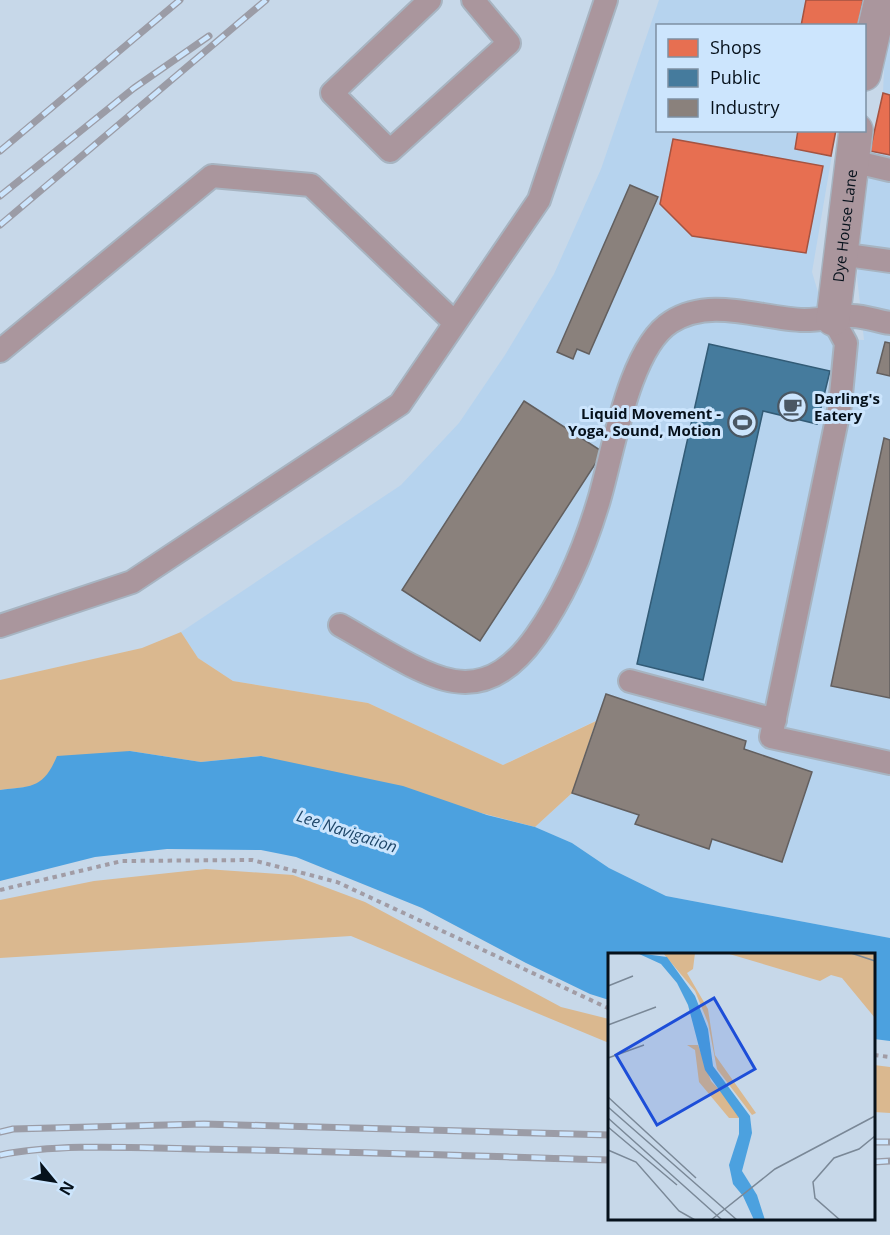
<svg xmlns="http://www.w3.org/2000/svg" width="890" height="1235" viewBox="0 0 890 1235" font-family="'Open Sans',sans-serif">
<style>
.built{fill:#b6d3ee}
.green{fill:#dab88f}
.water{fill:#4ca1df}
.shops{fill:#e76f51;stroke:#a45341;stroke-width:1.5}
.public{fill:#457b9d;stroke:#325b76;stroke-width:1.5}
.industry{fill:#8a817c;stroke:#625f5f;stroke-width:1.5}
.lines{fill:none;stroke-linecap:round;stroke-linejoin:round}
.lane-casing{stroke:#a7b4c1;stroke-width:26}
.street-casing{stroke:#a7b4c1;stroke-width:36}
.path{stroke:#a19ca5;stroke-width:4;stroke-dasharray:4.5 4.5;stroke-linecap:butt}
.lane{stroke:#aa969d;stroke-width:22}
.street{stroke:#aa969d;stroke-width:33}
.rail-casing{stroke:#9b9ca6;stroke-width:7}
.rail{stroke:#cce5fd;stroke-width:4.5;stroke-dasharray:14;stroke-linecap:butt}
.labels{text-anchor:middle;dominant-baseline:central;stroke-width:6;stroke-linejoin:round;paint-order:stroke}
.street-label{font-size:15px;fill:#06111b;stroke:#cce5fd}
.poi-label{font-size:15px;font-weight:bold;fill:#06111b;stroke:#cce5fd;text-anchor:start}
.water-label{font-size:16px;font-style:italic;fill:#1e4668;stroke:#cce5fd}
.inset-road{fill:none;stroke:#7a8897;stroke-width:1.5}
.view{fill:#1d4ed8;fill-opacity:0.15;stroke:#1d4ed8;stroke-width:3}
.inset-edge{fill:none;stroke:#06111b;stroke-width:3}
</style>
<rect width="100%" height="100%" fill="#c7d8e9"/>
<path class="built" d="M659,0H863L858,25L658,26V130L836,131L812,272L832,339L864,340L857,277L870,151L883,93L886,24L890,10V938L666,896L609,868L572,843L535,827L572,793L595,721L503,765L368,703L233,681L198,658L181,632L401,485L459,423L505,355L554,274L601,169Z"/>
<path class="green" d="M181,632L198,658L233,681L368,703L503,765L596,721L572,793L535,827L261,756L201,762L130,751L49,774L36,786L0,790V680L142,648Z
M206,869L293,875L365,902L561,1007L609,1019V1043L351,936L0,958V900L94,881Z
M874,1065L890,1067V1113L874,1112Z"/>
<path class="water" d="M130,751L201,762L261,756L403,786L487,815L535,827L572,843L609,868L666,896L890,938V1041L874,1039V954H610L609,1000L590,994L526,963L422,908L296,857L261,850L167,849L95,857L0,881V790C32,786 43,789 57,756Z"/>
<path class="shops" d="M806,0H863L858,26H801Z
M883,93L890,95V155L870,151Z
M798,130H836L831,156L795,149Z
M673,139L823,166L806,253L692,236L660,204Z"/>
<path class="public" d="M709,344L830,371L817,424L763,411L703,680L637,664Z"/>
<path class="industry" d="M630,185L658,197L589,354L577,349L573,359L557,352Z
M885,342L890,343V376L877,373Z
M524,401L603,452L480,641L402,590Z
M884,438L890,440V698L831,686Z
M606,694L746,741L744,749L812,772L782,862L712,839L709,849L635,824L639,815L572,793Z"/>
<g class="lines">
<defs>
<path id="lane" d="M430,0L332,93L390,151L509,43L473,0
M852,161L890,170
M840,254L890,261
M833,319L846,343L840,405L771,737L890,763
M0,351L212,176L311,185L455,323
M340,625C371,642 421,676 454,681C491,687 517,663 536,636C565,595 585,547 599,500C613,453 629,348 671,322C711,296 761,319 804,320C820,320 835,317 850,316C862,315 877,321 890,323
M0,626L132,582L400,404L539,200L606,0
M630,681L775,720"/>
<g id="street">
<path d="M864,74L881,0"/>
<path id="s1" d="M833,319L856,130"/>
</g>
</defs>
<use href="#lane" class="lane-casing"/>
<use href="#street" class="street-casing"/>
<path class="path" d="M0,890L122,861L252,860L337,882L610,1009
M874,1055L890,1057"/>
<use href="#lane" class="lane"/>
<use href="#street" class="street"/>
<defs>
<path id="rail" d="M0,151L180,0
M0,196L134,88L209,36
M0,225L266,0
M0,1132L13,1129L204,1124L610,1135
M874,1142H890
M0,1155C59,1143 139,1148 200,1149C336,1151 473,1156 610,1160
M874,1162L890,1161"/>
</defs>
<use href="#rail" class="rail-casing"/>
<use href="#rail" class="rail"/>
</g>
<defs>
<symbol id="cafe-ring" viewBox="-11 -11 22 22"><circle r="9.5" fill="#cce5fd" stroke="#4a5763" stroke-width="1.5"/><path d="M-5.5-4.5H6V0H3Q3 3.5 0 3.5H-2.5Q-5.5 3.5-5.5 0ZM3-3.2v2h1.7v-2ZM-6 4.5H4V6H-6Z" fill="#4a5763"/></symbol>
<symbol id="stadium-ring" viewBox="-11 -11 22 22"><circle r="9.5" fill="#cce5fd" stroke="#4a5763" stroke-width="1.5"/><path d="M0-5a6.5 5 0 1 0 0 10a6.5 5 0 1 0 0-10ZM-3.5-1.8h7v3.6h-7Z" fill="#4a5763"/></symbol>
</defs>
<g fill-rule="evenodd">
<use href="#cafe-ring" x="776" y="390" width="33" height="33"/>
<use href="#stadium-ring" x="726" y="406" width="33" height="33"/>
</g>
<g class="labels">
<g class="street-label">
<text stroke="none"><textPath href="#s1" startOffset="94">Dye House Lane</textPath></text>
</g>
<g class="poi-label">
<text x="814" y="398">Darling's<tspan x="814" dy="17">Eatery</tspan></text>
<text x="721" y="413" text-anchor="end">Liquid Movement -<tspan x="721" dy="17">Yoga, Sound, Motion</tspan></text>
</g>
<g class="water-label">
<text transform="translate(347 831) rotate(18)">Lee Navigation</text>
</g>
</g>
<g transform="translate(608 953)">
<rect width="267" height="267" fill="#c7d8e9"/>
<path d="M55,0H87L85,16L79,20L100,56L107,102L148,160L144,162L109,116L100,70L87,38ZM118,0H267V65L234,25L223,22L212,28ZM79,92H90L103,128L125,151L131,165H121L91,129L87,97Z" fill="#dab88f"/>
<path d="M29,0L59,4L87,43L100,76L105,113L142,163L144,180L134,218L149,242L157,267H146L135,243L125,231L121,212L131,181V165L97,117L80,52L69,30L53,11Z" fill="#4ca1df"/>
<path class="inset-road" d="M243,0L267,8M0,33L25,23M0,72L48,54M0,105L36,92M0,144L88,225M0,154L129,267M0,165L114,267M0,174L69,232M0,197L28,209L71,258L87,267M103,267L167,216L267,163M232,267L207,245L205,229L226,205L251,196L267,183"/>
<path class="view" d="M106,45L147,116L49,172L8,102Z"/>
<rect width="267" height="267" class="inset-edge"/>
</g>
<rect x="656" y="24" width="210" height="108" fill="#cce5fd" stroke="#7d90a3" stroke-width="1.5"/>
<rect x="668" y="39" width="30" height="18" fill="#e76f51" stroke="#7d90a3" stroke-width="1.5"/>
<text x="710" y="54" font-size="18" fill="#06111b">Shops</text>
<rect x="668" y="69" width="30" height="18" fill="#457b9d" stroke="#7d90a3" stroke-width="1.5"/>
<text x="710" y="84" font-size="18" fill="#06111b">Public</text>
<rect x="668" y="99" width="30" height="18" fill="#8a817c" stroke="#7d90a3" stroke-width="1.5"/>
<text x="710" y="114" font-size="18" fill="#06111b">Industry</text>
<g transform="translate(54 1181) rotate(120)" stroke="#cce5fd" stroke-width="4.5" paint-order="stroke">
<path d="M0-4.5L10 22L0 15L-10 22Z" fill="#06111b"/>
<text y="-9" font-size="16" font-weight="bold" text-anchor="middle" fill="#06111b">N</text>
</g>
</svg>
